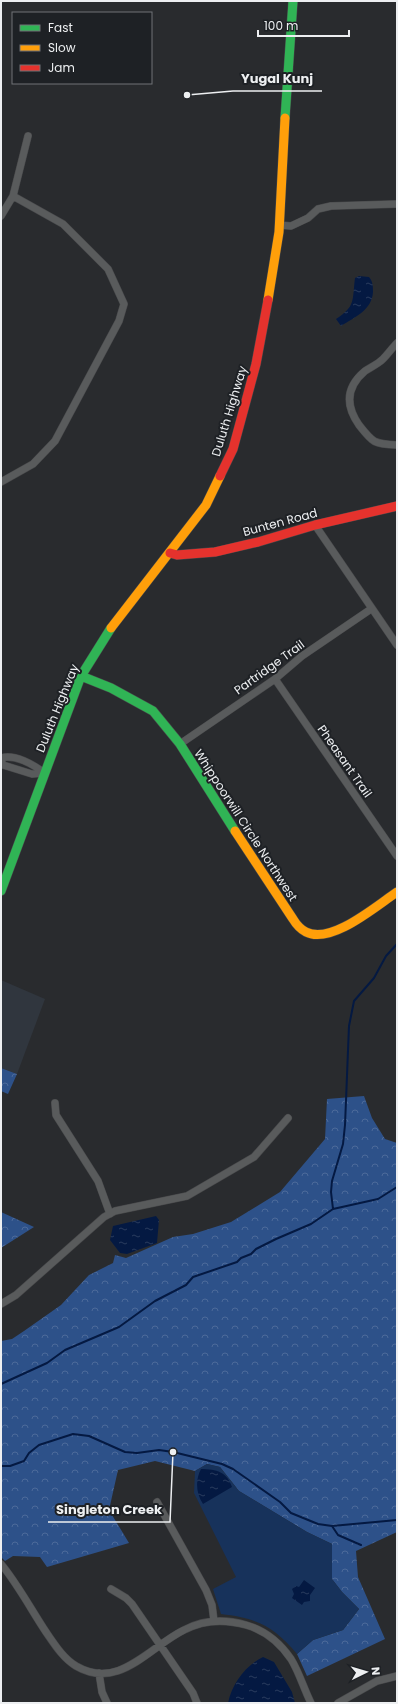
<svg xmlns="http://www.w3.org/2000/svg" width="398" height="1704" viewBox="0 0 398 1704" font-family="Poppins,sans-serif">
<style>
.built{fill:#30363e}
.forest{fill:url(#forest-crowns)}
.park{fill:#17325b}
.water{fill:url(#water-ripples)}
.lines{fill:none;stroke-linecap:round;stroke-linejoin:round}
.stream{stroke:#041942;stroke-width:2}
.street-casing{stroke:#47484a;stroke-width:8}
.fast-casing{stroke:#47484a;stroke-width:10}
.slow-casing{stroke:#47484a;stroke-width:10}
.jam-casing{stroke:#47484a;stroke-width:10}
.street{stroke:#595b5c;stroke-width:7}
.fast{stroke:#30b455;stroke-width:9}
.slow{stroke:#ff9f0a;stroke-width:9}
.jam{stroke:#e5322d;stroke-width:9}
.labels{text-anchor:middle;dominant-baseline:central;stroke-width:4;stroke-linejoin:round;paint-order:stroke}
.street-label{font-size:12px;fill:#edeff1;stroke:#1e2125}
.leader{fill:none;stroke:#edeff1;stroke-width:1.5}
.callout-dot{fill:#edeff1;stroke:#1e2125;stroke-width:1.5}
.callout-label{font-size:13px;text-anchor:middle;font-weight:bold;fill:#edeff1;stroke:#1e2125;stroke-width:4;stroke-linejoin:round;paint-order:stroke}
</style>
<defs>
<pattern id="forest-crowns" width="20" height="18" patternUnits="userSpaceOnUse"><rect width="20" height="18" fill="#2d5189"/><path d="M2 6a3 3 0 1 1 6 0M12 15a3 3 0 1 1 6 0" fill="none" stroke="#4c6a9a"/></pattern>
<pattern id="water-ripples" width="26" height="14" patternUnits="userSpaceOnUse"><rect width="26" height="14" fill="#041942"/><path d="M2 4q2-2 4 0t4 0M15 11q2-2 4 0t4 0" fill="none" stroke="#293b5e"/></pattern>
</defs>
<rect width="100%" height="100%" fill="#292b2e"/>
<path class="built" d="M1,980L45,999L17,1074L1,1068Z"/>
<path class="forest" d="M1,1068L17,1074L8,1094L1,1091Z
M364,1096L372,1118L385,1139L397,1143V1532L356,1551L358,1577L385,1639L307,1676L297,1654L313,1640L343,1630L359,1609L342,1592L332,1579V1544L307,1532L239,1491L220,1467L207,1464L195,1471L155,1461L118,1470L109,1510L129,1543L47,1567L40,1557L13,1556L5,1561L1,1557V1341L12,1339L24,1331L61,1305L89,1275L113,1263L115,1255L126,1258L173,1237L193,1234L231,1222L280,1192L325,1139L327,1099Z
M1,1212L34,1227L1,1248Z"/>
<path class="park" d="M207,1464L220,1467L239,1491L307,1532L332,1544V1579L342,1592L359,1609L343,1630L313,1640L297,1654C274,1626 256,1618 221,1614L213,1589L236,1577L194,1493L195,1471Z"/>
<path class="water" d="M359,276L369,277C373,282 373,286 373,292C372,310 355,317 341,326L336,319C356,306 352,301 355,278Z
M156,1216L159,1220L157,1243L127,1254L120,1253L110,1240L113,1226Z
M201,1469C217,1469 227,1472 232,1487L203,1504C196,1494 195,1480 201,1469Z
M304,1580L315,1588L310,1595V1601L304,1602L302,1605L292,1598L294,1594L292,1589L296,1586L299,1587Z
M263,1657L274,1662L292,1692L295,1703H228C232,1684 245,1666 263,1657Z"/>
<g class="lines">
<path class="stream" d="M333,1209L331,1192L332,1181L343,1144L345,1125L349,1026L354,1001L374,978L386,956L397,944
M1,1384L47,1363L65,1350L119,1327L155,1301L186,1285L193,1277L237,1262L241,1258L251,1254L256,1249L276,1239L311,1224L333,1209L378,1199L397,1187
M1,1466H10L24,1461L29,1453L39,1445L73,1434L89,1436L125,1452L137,1453L159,1450L173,1452L222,1464L233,1469L280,1502L291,1513L318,1524L332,1526L397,1520
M332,1526L338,1535L361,1545"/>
<defs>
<path id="street" d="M1,216L13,196L28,136
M279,225L291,226L308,218L318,209L331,206L397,204
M397,343C392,348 388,354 383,359C378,364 371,367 365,371C346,387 345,405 359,425C373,443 374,444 397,445
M1,482L33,464L55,441L119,321L124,304L108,269L63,224L13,196
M315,525L397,645
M275,679L397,856
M180,744L275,679L302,656L371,609
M1,758C15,754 33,764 44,773
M1,760L3,765L32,774L44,773
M55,1103L56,1115L98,1181L110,1214
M1,1304L16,1295L104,1217L115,1211L187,1196L254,1157L288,1118
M157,1502L206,1590L212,1605L214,1621
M1,1564C17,1583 32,1611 46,1632C55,1645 63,1658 76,1666C119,1691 149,1647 184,1630C203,1620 225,1619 246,1625C264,1630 280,1643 291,1659C299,1672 304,1689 311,1703
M111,1589L126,1598L132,1604L193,1693L197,1703
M99,1673L102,1692L107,1703
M338,1703L377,1681L397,1676"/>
<path id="fast" d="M285,118L293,1
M81,676L111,688L153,711L180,744L235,831
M1,891L81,676L111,628"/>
<path id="slow" d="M268,300L279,232L285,118
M111,628L206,505L220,476
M235,831L293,919C296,924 300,929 306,932C331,945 376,906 397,892"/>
<path id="jam" d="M220,476L233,449L256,364L268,300
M170,553L177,555L215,552L258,542L315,525L397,506"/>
</defs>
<use href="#street" class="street-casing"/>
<use href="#fast" class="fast-casing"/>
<use href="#slow" class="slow-casing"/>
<use href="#jam" class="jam-casing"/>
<use href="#street" class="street"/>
<use href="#fast" class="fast"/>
<use href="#slow" class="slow"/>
<use href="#jam" class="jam"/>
</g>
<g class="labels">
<g class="street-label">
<text transform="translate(229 411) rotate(-73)">Duluth Highway</text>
<text transform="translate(280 522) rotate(-15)">Bunten Road</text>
<text transform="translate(269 667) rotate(-36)">Partridge Trail</text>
<text transform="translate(57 708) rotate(-68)">Duluth Highway</text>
<text transform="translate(345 761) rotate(55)">Pheasant Trail</text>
<text transform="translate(246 825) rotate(57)">Whippoorwill Circle Northwest</text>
</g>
</g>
<path class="leader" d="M187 95L233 91H322M173 1452L170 1522H48"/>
<g class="callout-dot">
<circle cx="187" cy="95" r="4"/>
<circle cx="173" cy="1452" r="4"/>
</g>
<g class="callout-label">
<text x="277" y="83">Yugal Kunj</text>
<text x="109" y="1514">Singleton Creek</text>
</g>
<rect width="398" height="1704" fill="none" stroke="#edeff1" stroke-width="4"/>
<rect x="12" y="12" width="140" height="72" fill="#1e2125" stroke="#717377"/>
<rect x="20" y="25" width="20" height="6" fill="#30b455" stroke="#717377"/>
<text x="48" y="32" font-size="12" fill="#edeff1">Fast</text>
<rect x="20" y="45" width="20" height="6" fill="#ff9f0a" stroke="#717377"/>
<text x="48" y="52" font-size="12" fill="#edeff1">Slow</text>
<rect x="20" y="65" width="20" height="6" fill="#e5322d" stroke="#717377"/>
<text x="48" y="72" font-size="12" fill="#edeff1">Jam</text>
<g transform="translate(366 1672) rotate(85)" stroke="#1e2125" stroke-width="3" paint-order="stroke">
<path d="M0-3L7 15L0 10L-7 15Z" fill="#edeff1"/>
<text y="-6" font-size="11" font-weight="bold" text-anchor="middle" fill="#edeff1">N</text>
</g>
<path d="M258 30v6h91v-6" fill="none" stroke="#edeff1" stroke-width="2"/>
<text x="264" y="30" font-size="12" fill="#edeff1" stroke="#1e2125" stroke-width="3" paint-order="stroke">100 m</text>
</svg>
